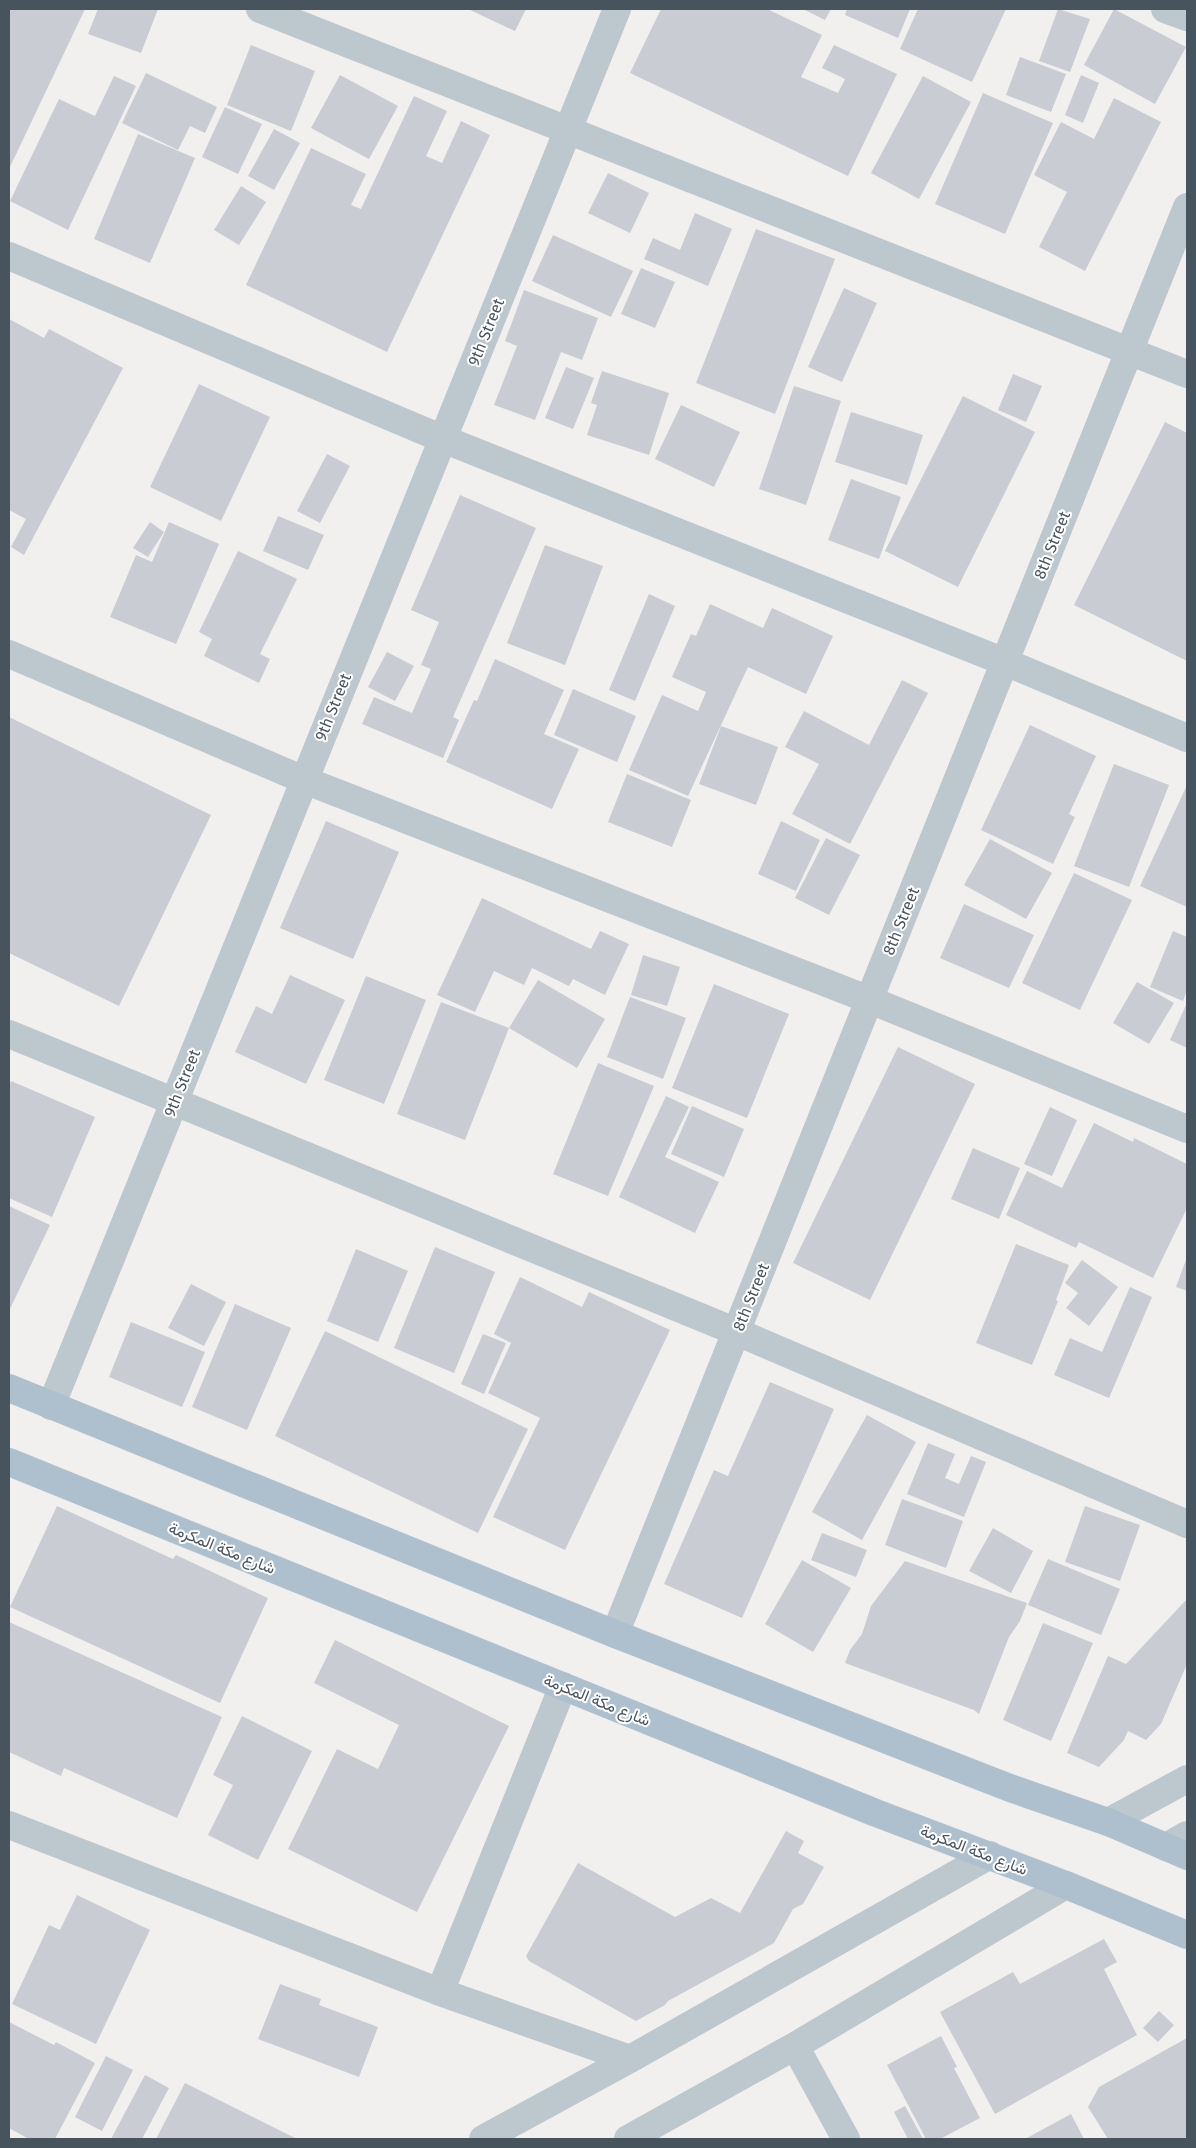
<svg xmlns="http://www.w3.org/2000/svg" width="1196" height="2148" viewBox="0 0 1196 2148" font-family="'Fira Sans',Vazirmatn,sans-serif">
<style>
.building{fill:#c9ccd2}
.lines{fill:none;stroke-linecap:round;stroke-linejoin:round}
.minor{stroke:#bdc7ce;stroke-width:28}
.major{stroke:#aec0ce;stroke-width:28}
.labels{text-anchor:middle;dominant-baseline:central;stroke-width:4;stroke-linejoin:round;paint-order:stroke}
.street-label{font-size:16px;fill:#47535d;stroke:#fff}
</style>
<rect width="100%" height="100%" fill="#f2efef"/>
<path class="building" d="M9,9H85L9,169Z
M98,9H158L141,53L88,34Z
M468,9H526L515,31Z
M661,9H767L822,35L801,77L838,93L845,79L822,68L834,45L897,74L848,176L630,73Z
M803,9H831L825,20Z
M847,9H910L898,38L845,15Z
M918,9H1006L972,82L900,49Z
M1058,9L1090,19L1070,72L1039,61Z
M1114,9L1186,47L1155,104L1084,65Z
M251,45L315,71L291,131L227,105Z
M1020,57L1066,74L1051,112L1006,95Z
M146,73L217,107L205,133L190,126L178,150L122,123Z
M340,75L398,106L369,159L311,128Z
M1081,75L1099,83L1083,123L1065,115Z
M114,76L136,86L68,230L10,201L59,99L95,116Z
M923,76L971,102L919,199L871,173Z
M983,93L1053,123L1005,234L935,204Z
M414,96L447,111L426,156L442,163L461,121L490,135L387,352L246,285L311,148L366,174L351,205L361,209Z
M1114,98L1161,122L1085,271L1039,247L1067,192L1034,175L1061,122L1094,139Z
M225,107L262,124L238,174L202,157Z
M274,129L300,143L274,190L248,176Z
M138,134L195,158L150,263L94,239Z
M608,173L649,193L630,233L588,213Z
M241,186L266,202L239,245L214,230Z
M695,213L732,229L708,286L644,259L653,238L680,250Z
M756,229L835,259L775,414L696,383Z
M553,235L633,271L611,317L532,281Z
M641,268L675,282L655,328L621,314Z
M844,288L877,303L842,382L808,367Z
M524,290L598,318L582,360L561,352L535,420L494,405L517,346L505,341Z
M9,319L44,338L49,329L123,368L24,555L11,547L26,519L9,510Z
M566,367L594,378L573,429L545,418Z
M602,371L669,393L649,455L587,435L597,405L591,403Z
M1013,374L1042,386L1026,422L998,410Z
M199,384L270,417L221,521L150,487Z
M794,386L841,401L806,505L759,489Z
M963,396L1035,432L958,587L885,551Z
M681,405L740,432L714,487L655,459Z
M851,412L923,435L907,485L835,462Z
M1165,422L1187,433V661L1074,605Z
M327,454L350,466L320,523L297,511Z
M851,479L901,497L879,559L828,540Z
M460,495L536,528L453,717L459,720L443,758L362,724L374,697L412,713L431,669L421,665L439,622L411,610Z
M278,516L324,535L308,570L263,551Z
M150,522L164,532L148,557L133,548Z
M169,522L219,544L176,644L110,617L136,555L152,562Z
M545,545L603,566L565,665L507,643Z
M238,551L297,579L260,654L270,659L259,683L204,656L212,639L199,632Z
M649,594L675,606L635,701L609,690Z
M710,604L763,628L772,608L833,636L806,694L748,667L688,796L629,770L662,695L698,711L706,692L672,677L691,634L696,636Z
M387,652L414,666L395,701L368,687Z
M495,659L564,690L544,734L579,749L552,809L446,762L474,700L477,701Z
M902,680L928,693L850,844L792,814L819,764L785,747L804,711L869,745Z
M573,689L636,716L617,762L554,735Z
M9,717L211,815L119,1006L9,953Z
M1030,725L1096,756L1069,814L1075,817L1053,864L981,830Z
M721,726L778,747L756,805L699,784Z
M1114,764L1169,785L1129,887L1074,866Z
M627,774L691,800L672,847L608,822Z
M1187,785V907L1140,886Z
M326,821L399,852L353,959L280,928Z
M781,821L820,840L796,891L758,874Z
M826,838L860,855L829,915L795,898Z
M990,839L1052,873L1026,919L964,885Z
M1074,873L1132,900L1080,1010L1022,983Z
M482,898L591,949L600,931L629,944L605,995L573,979L569,986L532,968L524,985L494,971L475,1012L437,995Z
M964,904L1034,935L1009,988L940,958Z
M1173,931L1187,937V990L1183,1001L1150,987Z
M643,955L680,967L667,1006L631,995Z
M290,975L345,1000L306,1084L235,1052L256,1006L272,1014Z
M366,976L426,1000L384,1104L324,1080Z
M538,980L605,1019L577,1068L509,1028Z
M1137,982L1174,1003L1149,1044L1113,1023Z
M714,984L789,1014L747,1118L672,1088Z
M630,997L686,1018L663,1079L607,1057Z
M441,1002L509,1028L465,1140L397,1114Z
M1187,1003V1048L1170,1040Z
M898,1047L975,1084L870,1300L793,1263Z
M598,1063L654,1086L608,1196L553,1174Z
M11,1081L95,1117L52,1217L9,1198V1086Z
M666,1096L689,1107L665,1157L719,1182L695,1233L619,1197Z
M692,1106L744,1129L724,1177L671,1154Z
M1050,1107L1077,1120L1052,1176L1024,1164Z
M1094,1123L1133,1142L1134,1138L1187,1164V1208L1153,1278L1079,1242L1076,1248L1006,1215L1027,1171L1062,1188Z
M973,1148L1020,1168L999,1219L951,1199Z
M9,1206L50,1225L9,1311Z
M1016,1244L1069,1265L1056,1300L1058,1301L1032,1365L976,1343Z
M435,1247L495,1272L454,1373L394,1348Z
M356,1249L408,1271L378,1342L327,1321Z
M1187,1257V1291L1176,1287Z
M1082,1260L1118,1287L1089,1326L1066,1308L1078,1293L1065,1283Z
M520,1277L582,1307L589,1292L670,1330L565,1550L493,1517L540,1418L488,1393L511,1343L494,1334Z
M191,1284L226,1302L204,1346L168,1328Z
M1130,1287L1152,1297L1109,1398L1054,1375L1070,1338L1102,1352Z
M235,1304L291,1328L247,1430L192,1407Z
M131,1322L205,1352L182,1407L109,1377Z
M325,1331L528,1429L478,1533L275,1436Z
M483,1334L506,1343L484,1394L461,1384Z
M770,1382L834,1409L742,1618L664,1584L714,1470L728,1476Z
M867,1415L916,1442L862,1540L812,1512Z
M928,1443L955,1454L945,1478L959,1484L971,1456L986,1462L964,1517L907,1494Z
M902,1499L963,1521L946,1568L885,1545Z
M57,1506L173,1559L176,1555L268,1598L220,1703L10,1607Z
M1085,1506L1140,1525L1120,1581L1065,1562Z
M993,1528L1033,1551L1011,1593L969,1571Z
M822,1533L867,1550L856,1577L811,1560Z
M1048,1559L1120,1589L1101,1635L1028,1605Z
M802,1560L851,1588L813,1652L765,1624Z
M905,1561L1027,1603L1020,1621L1009,1637L979,1714L974,1710L845,1663L850,1650L862,1634L871,1606Z
M1187,1599V1664L1161,1724L1146,1740L1128,1731L1124,1740L1099,1767L1067,1753L1108,1656L1126,1664Z
M9,1622L222,1717L177,1818L64,1768L61,1776L9,1752Z
M1043,1623L1093,1643L1051,1741L1003,1720Z
M335,1640L509,1726L417,1912L288,1849L337,1749L378,1769L399,1725L314,1683Z
M242,1716L312,1751L258,1860L208,1835L233,1785L213,1775Z
M786,1831L804,1841L798,1853L824,1867L803,1904L793,1909L774,1943L668,2001L665,2005L636,2021L529,1961L526,1956L578,1863L675,1917L711,1898L740,1913Z
M77,1895L150,1930L96,2044L12,2004L49,1925L60,1930Z
M1104,1939L1117,1962L1104,1969L1137,2035L995,2114L940,2012L1013,1972L1020,1984Z
M280,1984L321,1999L319,2005L378,2027L359,2077L258,2039Z
M1159,2011L1174,2025L1158,2042L1143,2028Z
M9,2022L54,2045L56,2042L95,2063L55,2139H29L9,2128Z
M941,2036L957,2067L954,2068L980,2118L940,2139H926L887,2065Z
M1187,2038V2139H1108L1088,2107L1099,2087Z
M106,2056L133,2070L102,2131L75,2117Z
M145,2075L169,2088L142,2139H111Z
M185,2083L297,2139H156Z
M905,2106L923,2139H908L894,2112Z
M1071,2114L1084,2139H1025Z"/>
<g class="lines">
<path class="minor" d="M260,9L1187,374
M1165,9L1187,17
M9,256L443,439L1005,662L1187,738
M9,654L304,780L870,1000L1187,1129
M9,1034L737,1332L1187,1524
M51,1406L617,9
M615,1634L1187,207
M1108,1822L1187,1779
M9,1825L440,1992L630,2059
M1166,1847L1187,1835
M440,1992L563,1686
M795,2046L846,2139
M483,2139L630,2059L990,1855
M628,2139L795,2046L1066,1885"/>
<path class="major" d="M9,1388L615,1634L1010,1788L1108,1822L1187,1856
M9,1462L876,1813L1066,1885L1187,1935"/>
</g>
<g class="labels">
<g class="street-label">
<text transform="translate(486 332) rotate(-68)">9th Street</text>
<text transform="translate(1052 545) rotate(-68)">8th Street</text>
<text transform="translate(333 707) rotate(-68)">9th Street</text>
<text transform="translate(901 921) rotate(-68)">8th Street</text>
<text transform="translate(182 1083) rotate(-68)">9th Street</text>
<text transform="translate(751 1297) rotate(-68)">8th Street</text>
<text transform="translate(222 1548) rotate(22)">شارع مكة المكرمة</text>
<text transform="translate(597 1700) rotate(22)">شارع مكة المكرمة</text>
<text transform="translate(974 1850) rotate(21)">شارع مكة المكرمة</text>
</g>
</g>
<rect width="1196" height="2148" fill="none" stroke="#47535d" stroke-width="20"/>
</svg>
